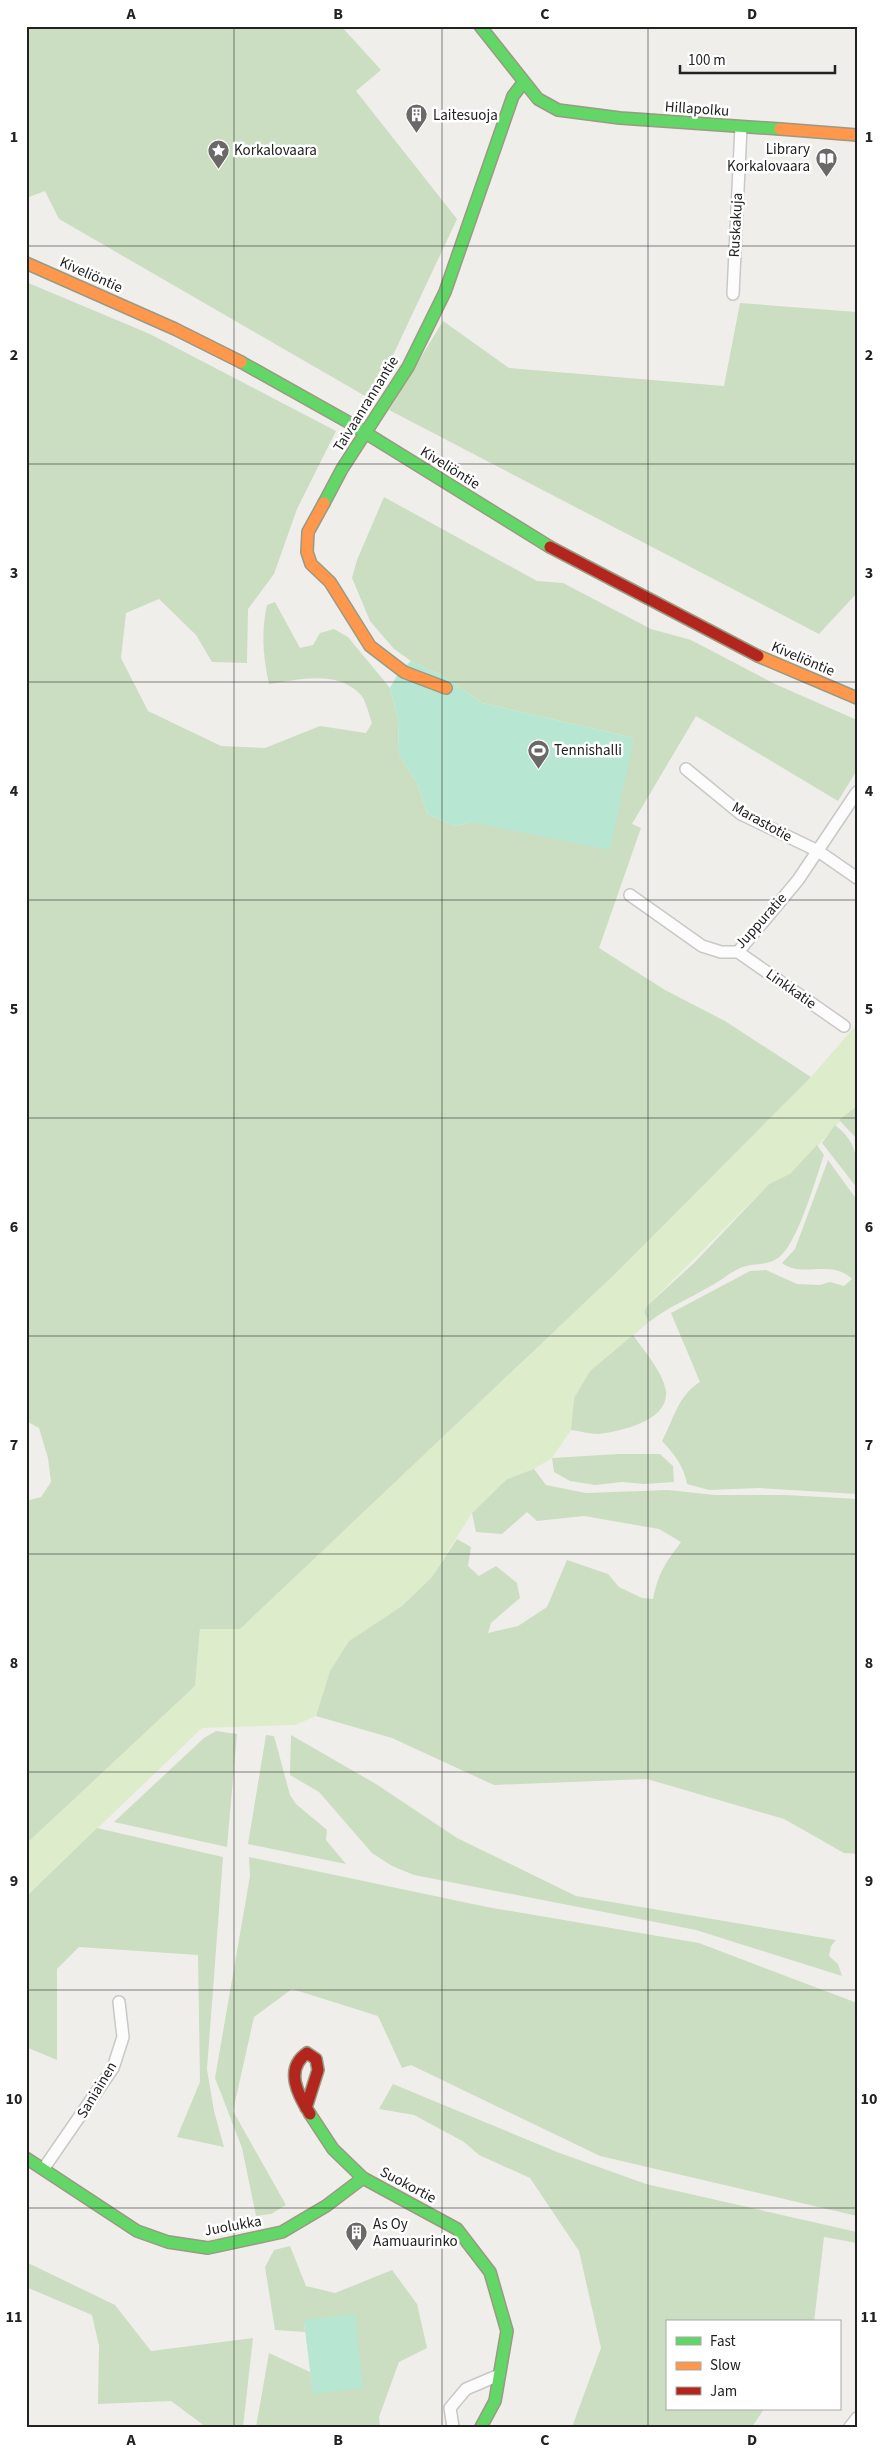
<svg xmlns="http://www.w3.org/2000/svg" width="883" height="2453" viewBox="0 0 883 2453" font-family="'Source Sans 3',sans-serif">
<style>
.grass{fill:#ddeccb}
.forest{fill:#cbdec1}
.pitch{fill:#b7e6d2}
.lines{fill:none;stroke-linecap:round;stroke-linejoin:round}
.street-casing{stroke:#c9c8c7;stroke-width:14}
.fast-casing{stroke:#999a82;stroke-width:14}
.slow-casing{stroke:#999a82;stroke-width:14}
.jam-casing{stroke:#999a82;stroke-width:14}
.street{stroke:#fdfcfc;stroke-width:11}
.fast{stroke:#63d668;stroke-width:11}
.slow{stroke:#ff974d;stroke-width:11}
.jam{stroke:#b3261e;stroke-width:11}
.grid{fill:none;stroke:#222;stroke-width:1;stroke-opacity:0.55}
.labels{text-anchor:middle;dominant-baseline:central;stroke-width:5;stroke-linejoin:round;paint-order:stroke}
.street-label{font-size:15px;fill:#222;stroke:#fff}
.poi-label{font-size:15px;fill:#222;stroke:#fff;text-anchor:start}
.neatline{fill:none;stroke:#222;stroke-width:2}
.grid-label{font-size:16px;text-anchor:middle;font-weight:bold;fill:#222}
</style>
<rect width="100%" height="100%" fill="#f0eeeb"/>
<path class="grass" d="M857,1024V1106C831,1126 815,1153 791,1173C785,1178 776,1181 769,1184L647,1306L644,1312L649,1322L590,1371L574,1398L571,1430L552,1458L534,1469L507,1479L472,1513L432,1577L402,1606L349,1641L330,1671L316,1716L295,1725L202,1728L26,1897V1844L195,1686L200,1629H240L617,1272L811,1077Z"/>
<path class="forest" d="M26,26H341L381,70L356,91L457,219L372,400L59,219L45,191L26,198Z
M26,282L150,334L336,431L297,509L274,574L248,609L247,663L212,662L196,635L159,599L126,613L121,658L148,711L221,746L265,748L320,726L366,733L372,723C369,715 366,701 361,695C337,669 298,680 269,684C263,658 261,631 267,605L275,602L300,648L313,645L320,633L334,629L348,637L390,688L398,718L399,755L418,785L427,814L456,826L471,822L634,738L482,703L445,677L411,661L394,649L370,621L352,578L357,560L384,497L537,581L563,583L651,629L691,640L775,684L857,720V770L838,801L696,716L632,824L641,828L599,948L665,990L725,1021L811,1077L617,1272L240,1629H200L195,1686L26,1844V1501L41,1497L51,1482L48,1458L39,1428L26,1421Z
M740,303L857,312V593L819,634L389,410L443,321L509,368L724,386Z
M857,1106V1139L839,1120Z
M835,1125C859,1143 857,1161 857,1188L822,1143Z
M817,1145L824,1155C816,1178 797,1246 778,1258C766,1267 751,1262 738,1269C728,1274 719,1282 709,1287C688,1299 668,1307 649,1322L644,1312L647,1306L695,1262L769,1184L790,1174Z
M828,1160L857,1200V1494L759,1488L709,1490L687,1484C684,1466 674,1454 662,1441C673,1421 678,1395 700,1382L671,1313L750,1271L766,1270L797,1284L820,1285L830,1282L844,1286L852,1279C830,1258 803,1279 782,1263L795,1249Z
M633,1335C644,1351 663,1372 666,1391C669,1421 621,1431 598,1434C590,1434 580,1431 571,1430L574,1398L590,1371Z
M618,1454H660L673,1466L674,1482L644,1484L622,1482L595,1485L570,1481L554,1472L552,1458Z
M534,1469L546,1485L586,1493L668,1490L715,1495H786L857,1499V1854L844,1853L784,1819L647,1779L494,1785L392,1738L316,1716L330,1671L349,1641L402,1606L432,1577L457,1539L471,1547L468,1566L479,1576L496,1566L517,1583L520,1598L491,1623L488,1633L518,1626L547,1607L567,1560L608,1574L619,1587L642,1598L653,1599C659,1571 665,1564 681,1542L659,1529L584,1516L537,1521L527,1512L502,1534L476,1532L472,1513L507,1479Z
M216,1731L237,1734L227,1847L114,1822L204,1738Z
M266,1735L274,1736L290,1795L296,1804L327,1830L326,1840L346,1864L248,1844Z
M291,1735L376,1784L457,1838L576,1896L836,1940L831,1946L829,1956L838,1964L842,1976L696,1930L414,1875L392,1866L372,1853L319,1792L290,1775Z
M97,1828L223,1857L207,2069L214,2111L224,2147L177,2137L200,2082L198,1955L79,1947L57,1969V2060L26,2047V1897Z
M249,1857L487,1907L699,1943L857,2003V2216L600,2156L411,2065L402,2068L378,2016L292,1989L254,2017L233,2111L286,2205L271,2214L256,2216L242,2148L215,2078L250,1876Z
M393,2084L557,2152L646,2184L857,2232V2243L824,2237L814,2322H667V2409H764L752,2427H572L601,2348L579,2251L530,2178L479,2155L464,2142L414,2115L379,2109Z
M290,2246L306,2286L335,2293L392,2270L417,2304L427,2348L399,2362L379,2417L380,2427H256L269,2353L310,2372L313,2394L304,2320L305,2332L275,2330L265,2267L274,2250Z
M26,2262L115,2305L151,2351L253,2338L243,2427H206L171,2401L98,2404L99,2346L92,2315L26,2287Z"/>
<path class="pitch" d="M411,661L445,677L482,703L634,738L610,850L471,822L456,826L427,814L418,785L399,755L398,718L390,688L399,672Z
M355,2314L363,2388L313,2394L304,2320Z"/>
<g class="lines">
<defs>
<path id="street" d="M733,294L741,127
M686,769L741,814L818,851L857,878
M630,895L702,946L721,952H738L798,880L857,792
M738,952L844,1026
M44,2168L113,2068L123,2037L119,2002
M453,2427L450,2408L466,2389L499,2375
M850,2427L857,2418"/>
<path id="fast" d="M480,26L538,99L558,110L620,118L780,129
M241,362L348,422L550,547
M324,503L342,469L408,367L445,292L513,96L523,83
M310,2114L333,2149L363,2178L457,2229L490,2272L507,2331L495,2401L481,2427
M26,2158L137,2231L168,2242L208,2248L282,2232L326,2206L363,2178"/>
<path id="slow" d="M780,129L857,135
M26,263L175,329L241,362
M324,503L308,532L307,552L311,564L330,582L370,646L404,672L446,688
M758,656L857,698"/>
<path id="jam" d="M550,547L758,656
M306,2108L318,2070L316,2059L307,2053C284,2069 298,2095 310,2114"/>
</defs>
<use href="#street" class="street-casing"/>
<use href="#fast" class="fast-casing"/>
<use href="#slow" class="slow-casing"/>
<use href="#jam" class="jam-casing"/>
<use href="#street" class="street"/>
<use href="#fast" class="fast"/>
<use href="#slow" class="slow"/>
<use href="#jam" class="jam"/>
</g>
<path class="grid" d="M234,26V2427M442,26V2427M648,26V2427M26,246H857M26,464H857M26,682H857M26,900H857M26,1118H857M26,1336H857M26,1554H857M26,1772H857M26,1990H857M26,2208H857"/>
<defs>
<symbol id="building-pin" viewBox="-11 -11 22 30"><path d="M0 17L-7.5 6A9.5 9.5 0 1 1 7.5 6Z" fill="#6a6968" stroke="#fff"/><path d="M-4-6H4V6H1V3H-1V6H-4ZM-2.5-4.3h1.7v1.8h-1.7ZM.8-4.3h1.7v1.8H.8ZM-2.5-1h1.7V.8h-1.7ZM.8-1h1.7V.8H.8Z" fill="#fff"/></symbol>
<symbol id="sight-pin" viewBox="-11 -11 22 30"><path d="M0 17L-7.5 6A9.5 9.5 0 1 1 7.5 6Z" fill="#6a6968" stroke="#fff"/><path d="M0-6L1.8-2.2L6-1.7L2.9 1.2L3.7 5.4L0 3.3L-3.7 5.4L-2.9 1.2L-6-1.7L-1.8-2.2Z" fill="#fff"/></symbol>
<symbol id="library-pin" viewBox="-11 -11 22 30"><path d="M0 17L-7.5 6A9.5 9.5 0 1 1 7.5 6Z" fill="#6a6968" stroke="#fff"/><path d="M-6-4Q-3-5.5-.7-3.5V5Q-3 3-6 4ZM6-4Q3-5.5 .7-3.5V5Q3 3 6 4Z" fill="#fff"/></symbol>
<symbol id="stadium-pin" viewBox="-11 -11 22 30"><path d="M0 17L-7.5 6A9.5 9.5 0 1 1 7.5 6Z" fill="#6a6968" stroke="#fff"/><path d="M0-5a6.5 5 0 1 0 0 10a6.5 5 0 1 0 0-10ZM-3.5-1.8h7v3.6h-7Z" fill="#fff"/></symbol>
</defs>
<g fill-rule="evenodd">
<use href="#building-pin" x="404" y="102" width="25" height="34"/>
<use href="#sight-pin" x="206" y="138" width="25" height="34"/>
<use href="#library-pin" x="814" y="146" width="25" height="34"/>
<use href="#stadium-pin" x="526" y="738" width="25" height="34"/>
<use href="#building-pin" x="344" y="2220" width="25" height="34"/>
</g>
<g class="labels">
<g class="street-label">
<text transform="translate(697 109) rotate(4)">Hillapolku</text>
<text transform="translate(736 225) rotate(-87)">Ruskakuja</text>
<text transform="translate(91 275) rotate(24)">Kiveliöntie</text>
<text transform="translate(366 404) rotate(-58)">Taivaanrannantie</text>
<text transform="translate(450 468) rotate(32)">Kiveliöntie</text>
<text transform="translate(803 659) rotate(23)">Kiveliöntie</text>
<text transform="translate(762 822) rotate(29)">Marastotie</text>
<text transform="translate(761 921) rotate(-48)">Juppuratie</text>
<text transform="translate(791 989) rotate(35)">Linkkatie</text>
<text transform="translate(97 2090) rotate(-59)">Saniainen</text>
<text transform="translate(408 2185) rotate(28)">Suokortie</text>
<text transform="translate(233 2226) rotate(-10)">Juolukka</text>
</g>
<g class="poi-label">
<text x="433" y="115">Laitesuoja</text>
<text x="810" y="149" text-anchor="end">Library<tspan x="810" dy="17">Korkalovaara</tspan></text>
<text x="234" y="150">Korkalovaara</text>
<text x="554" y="750">Tennishalli</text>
<text x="373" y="2224">As Oy<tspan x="373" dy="17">Aamuaurinko</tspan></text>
</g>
</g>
<rect width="883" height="2453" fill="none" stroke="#ffffff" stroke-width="55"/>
<rect x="666" y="2320" width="175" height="90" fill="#ffffff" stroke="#a7a7a7"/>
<rect x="676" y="2337" width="25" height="8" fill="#63d668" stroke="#a7a7a7"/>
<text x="710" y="2346" font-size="15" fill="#222222">Fast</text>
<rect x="676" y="2362" width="25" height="8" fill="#ff974d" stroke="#a7a7a7"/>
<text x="710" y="2370" font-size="15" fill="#222222">Slow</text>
<rect x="676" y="2387" width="25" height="8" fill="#b3261e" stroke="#a7a7a7"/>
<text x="710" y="2396" font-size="15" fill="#222222">Jam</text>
<path d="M680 65v8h155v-8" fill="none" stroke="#222222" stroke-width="2.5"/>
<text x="688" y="65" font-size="15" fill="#222222" stroke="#ffffff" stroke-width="4" paint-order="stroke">100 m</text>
<rect x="28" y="28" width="828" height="2398" class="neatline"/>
<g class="grid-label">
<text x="131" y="19">A</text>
<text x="338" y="19">B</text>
<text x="545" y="19">C</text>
<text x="752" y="19">D</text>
<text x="14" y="142">1</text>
<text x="869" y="142">1</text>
<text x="14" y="360">2</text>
<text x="869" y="360">2</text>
<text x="14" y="578">3</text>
<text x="869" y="578">3</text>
<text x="14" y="796">4</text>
<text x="869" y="796">4</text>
<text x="14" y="1014">5</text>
<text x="869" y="1014">5</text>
<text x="14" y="1232">6</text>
<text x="869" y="1232">6</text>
<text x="14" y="1450">7</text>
<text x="869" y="1450">7</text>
<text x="14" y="1668">8</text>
<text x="869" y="1668">8</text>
<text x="14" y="1886">9</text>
<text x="869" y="1886">9</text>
<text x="14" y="2104">10</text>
<text x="869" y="2104">10</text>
<text x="14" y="2322">11</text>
<text x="869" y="2322">11</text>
<text x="131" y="2445">A</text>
<text x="338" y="2445">B</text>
<text x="545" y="2445">C</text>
<text x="752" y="2445">D</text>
</g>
</svg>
